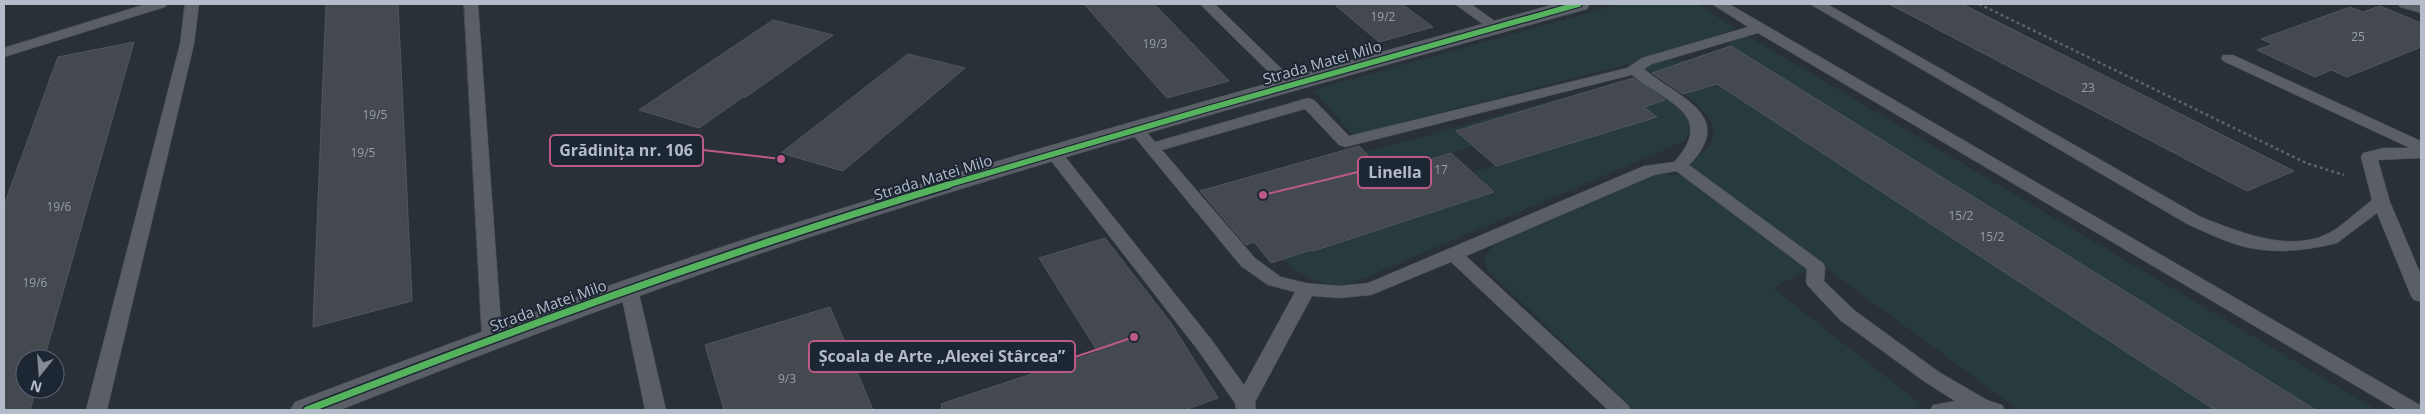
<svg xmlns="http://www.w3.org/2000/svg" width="2425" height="414" viewBox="0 0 2425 414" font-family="'Open Sans',sans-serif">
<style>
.green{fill:#273a3e}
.building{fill:#444950;stroke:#52575f}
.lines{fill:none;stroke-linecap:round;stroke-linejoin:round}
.lane-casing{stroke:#484c53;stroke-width:1}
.street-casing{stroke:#484c53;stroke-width:1}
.path{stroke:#5d636a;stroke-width:2.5;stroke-dasharray:3 3;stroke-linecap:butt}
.lane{fill:#5a5e66;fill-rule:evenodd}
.street{fill:#5a5e66;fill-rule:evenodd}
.cycleway-far1-casing{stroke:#1d2633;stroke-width:8}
.cycleway-casing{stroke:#1d2633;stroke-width:10}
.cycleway-far1{stroke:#56b35d;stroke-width:5.5}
.cycleway{stroke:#56b35d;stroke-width:7}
.labels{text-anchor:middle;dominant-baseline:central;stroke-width:4;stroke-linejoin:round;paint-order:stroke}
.number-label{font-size:12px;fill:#989fab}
.street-label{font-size:15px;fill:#b4bcc9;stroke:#1d2633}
.leader{fill:none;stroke:#bc5a87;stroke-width:2}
.callout-dot{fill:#bc5a87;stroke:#1d2633;stroke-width:2}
.callout{fill:#1d2633;stroke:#bc5a87;stroke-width:2}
.callout-label{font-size:16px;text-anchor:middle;font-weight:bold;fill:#b4bcc9}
</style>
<rect width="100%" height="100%" fill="#2a3038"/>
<path class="green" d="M1620,4H1698L1735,29L1629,64L1353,135L1313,90Z
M1748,36L2377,410H2019L1689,167L1688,165C1695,155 1708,152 1712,141C1724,110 1662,81 1641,68L1668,59L1682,61L1731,46L1726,41Z
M1635,78C1654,92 1684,104 1691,128L1685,141L1343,287C1321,284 1298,276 1283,259L1311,250L1313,251L1494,192L1473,172L1657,116L1644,107L1653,103L1610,85L1456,131L1473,146L1368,180L1345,158Z
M1656,174L1681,175L1812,269L1773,288L1923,406L1909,410H1634L1487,269L1484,260L1492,246Z"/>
<path class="building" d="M326,4H398L412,301L313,327Z
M1084,4H1154L1229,81L1167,98Z
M1334,4H1402L1433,27L1379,42Z
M1889,4H1962L2294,171L2247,191Z
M2380,6L2421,23V47L2347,77L2331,70L2315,77L2257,50L2273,44L2261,39L2350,7L2363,12Z
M773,20L833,35L746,97H743L699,128L639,110Z
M134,42L44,359H25V389H36L30,410H4V205L58,57Z
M1731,46L2316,410H2215L1717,84L1683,94L1652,73Z
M908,54L965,68L843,171L781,153Z
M1633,78L1665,100L1644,107L1657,117L1496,166L1456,131Z
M1359,146L1386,174L1451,153L1494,192L1313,251L1311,250L1271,263L1254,242L1246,245L1200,191Z
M1105,238L1171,323L1218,398L1185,410H942L941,404L1098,352L1039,258Z
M830,307L873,410H724L705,345Z"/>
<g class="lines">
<defs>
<path id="lane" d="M146,4H167L165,7L4,57V48Z
M185,4H199L194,44L107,410H86L180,44Z
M464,4H478L502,338L499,343L492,345L485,343L482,338Z
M1200,4H1215L1294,81L1297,84L1294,87H1284Z
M1455,4H1471L1503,27L1496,31L1491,30Z
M1712,4H1729L2420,405L2421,410H2397L1758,33L1652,64L1644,69C1677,97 1738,115 1689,165L1823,263L1825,267L1824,281L1854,310L1939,372L1987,400L2002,405L2005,410H1930L1933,405L1955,401L1925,382L1840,320L1808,286L1806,282L1807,269L1676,171L1654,175L1466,256L1628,405L1631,410H1608L1451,262L1371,295L1339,298L1312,296L1255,402L1256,410H1236L1235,403L1197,349L1045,153L1047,149H1059L1211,339L1244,385L1295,292L1268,285L1241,266L1128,129L1130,126H1142L1155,142L1308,98L1314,100L1349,136L1627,68L1642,58L1748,27ZM1632,75C1664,102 1718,114 1674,162L1644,166L1368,283L1339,286L1306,283L1281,277L1255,258L1162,150L1305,109L1339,145L1345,147Z
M1810,4H1827L2201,217C2237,231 2286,252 2325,235C2341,228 2357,211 2372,200L2361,157L2363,153L2383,148H2410L2223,61L2221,58L2223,55H2233L2421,141V158L2378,160L2390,202L2421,275V302L2414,300L2411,296L2377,213L2337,243C2308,250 2280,254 2250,248C2229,244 2208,233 2189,225Z
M2398,4L2421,5V13L2400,7Z
M629,283L636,285L638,289L666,410H645L620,289L622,285Z"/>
<path id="street" d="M1555,4H1590L1587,9C1339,78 1092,146 847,225C675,280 507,344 340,410H290L295,402C451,343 606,284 764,233C1025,149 1291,77 1555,4Z"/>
</defs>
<use href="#lane" class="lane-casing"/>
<use href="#street" class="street-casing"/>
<path class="path" d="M1979,4L2306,163L2344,175"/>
<use href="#lane" class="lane"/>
<use href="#street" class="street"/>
<defs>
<path id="cycleway-far1" d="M944,186L1207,109L1579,4"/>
<path id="cycleway" d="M307,410C518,328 731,250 948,185"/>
</defs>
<use href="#cycleway-far1" class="cycleway-far1-casing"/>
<use href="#cycleway" class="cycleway-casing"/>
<use href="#cycleway-far1" class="cycleway-far1"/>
<use href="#cycleway" class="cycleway"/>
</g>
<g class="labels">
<g class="number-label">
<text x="1383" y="16">19/2</text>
<text x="2358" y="36">25</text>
<text x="1155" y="43">19/3</text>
<text x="2088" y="87">23</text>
<text x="375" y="114">19/5</text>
<text x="363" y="152">19/5</text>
<text x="1441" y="169">17</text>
<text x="59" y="206">19/6</text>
<text x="1961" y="215">15/2</text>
<text x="1992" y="236">15/2</text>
<text x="35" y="282">19/6</text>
<text x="787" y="378">9/3</text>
</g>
<g class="street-label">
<text transform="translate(1322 62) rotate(-16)">Strada Matei Milo</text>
<text transform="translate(933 177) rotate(-17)">Strada Matei Milo</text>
<text transform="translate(548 305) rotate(-20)">Strada Matei Milo</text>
</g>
</g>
<path class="leader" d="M781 159L703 150M1263 195L1358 172M1134 337L1075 357"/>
<g class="callout-dot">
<circle cx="781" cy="159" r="5"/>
<circle cx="1263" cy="195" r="5"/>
<circle cx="1134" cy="337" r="5"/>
</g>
<g class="callout">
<rect x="550" y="135" width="153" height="31" rx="5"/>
<rect x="1358" y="157" width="73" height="31" rx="5"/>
<rect x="809" y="341" width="266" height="31" rx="5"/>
</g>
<g class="callout-label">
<text x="626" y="156">Grădinița nr. 106</text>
<text x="1395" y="178">Linella</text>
<text x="942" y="362">Școala de Arte „Alexei Stârcea”</text>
</g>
<rect width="2425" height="414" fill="none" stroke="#b4bcc9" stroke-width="10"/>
<g transform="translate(40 374) rotate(197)"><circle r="24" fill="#1d2633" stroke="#59626f"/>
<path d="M0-4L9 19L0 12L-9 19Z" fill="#848b96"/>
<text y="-8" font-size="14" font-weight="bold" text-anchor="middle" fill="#b4bcc9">N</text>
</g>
</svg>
